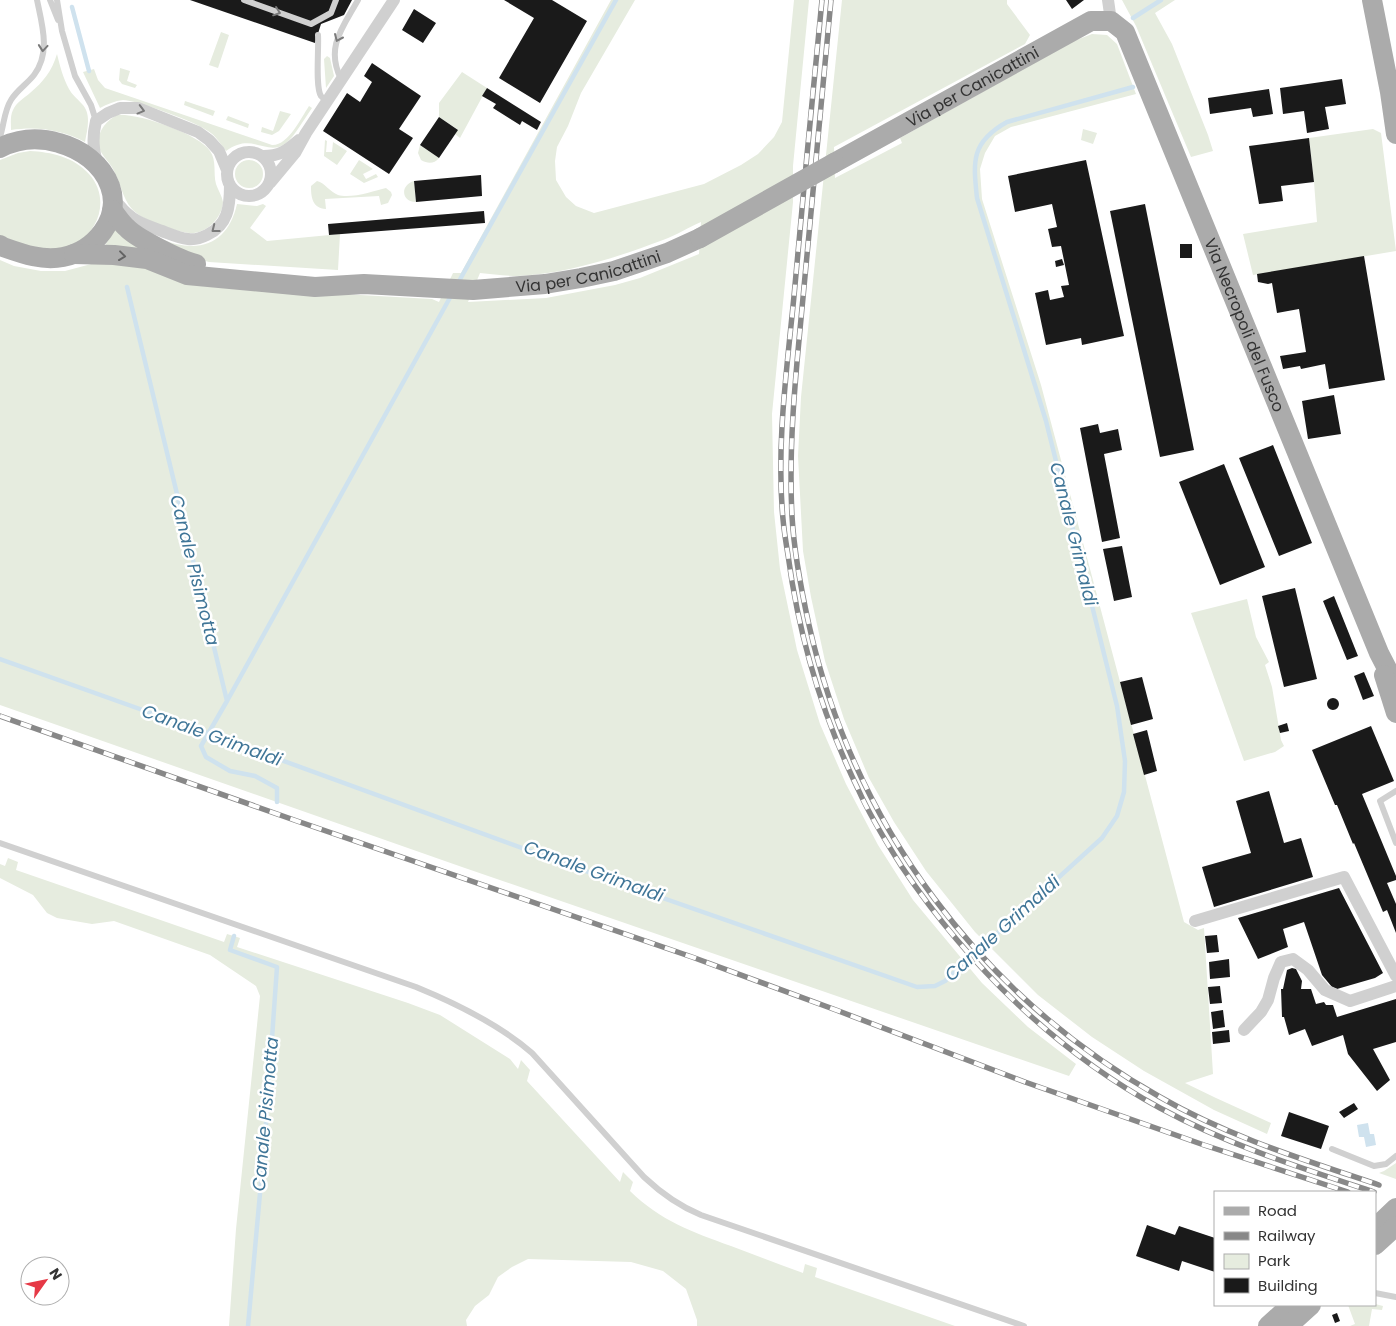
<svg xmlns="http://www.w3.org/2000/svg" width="1396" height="1326" viewBox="0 0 1396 1326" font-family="Poppins,sans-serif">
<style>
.green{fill:#e6ecdf;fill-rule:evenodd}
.water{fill:#cfe2ee}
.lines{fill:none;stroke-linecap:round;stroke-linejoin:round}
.stream{stroke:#cfe2ee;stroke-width:4.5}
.building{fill:#1a1a1a}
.service{stroke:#d0d0d0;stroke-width:6}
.minor{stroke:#d0d0d0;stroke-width:12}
.primary{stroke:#ababab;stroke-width:20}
.rail-casing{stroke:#888;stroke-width:5.5}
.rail{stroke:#fff;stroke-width:4;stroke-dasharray:11;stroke-linecap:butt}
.primary-bridge{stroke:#ababab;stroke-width:20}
.oneway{stroke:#7a7a7a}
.oneway2{stroke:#636363}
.labels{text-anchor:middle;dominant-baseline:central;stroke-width:5;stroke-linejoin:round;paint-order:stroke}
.street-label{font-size:16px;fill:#333;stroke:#fff}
.water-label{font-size:18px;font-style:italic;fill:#3f7597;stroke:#fff}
</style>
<rect width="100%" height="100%" fill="#fff"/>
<path class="green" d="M611,0H635L581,93L568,126L557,147L555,161L556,180L566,197L576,206L594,213L704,184L741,165L758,154L774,137L782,122L794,0H809L793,166V202L772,414L774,512L780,569L797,650L820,724L846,784L878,845L913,900L982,983L1028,1027L1076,1064L1069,1076L462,867L0,705V260L14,266L41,271H65L95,263L143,267L180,282L324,293L432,299L439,302L453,273H461ZM701,222L699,254L640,278L615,285L546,298L468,302L480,273C492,274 505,276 518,276C566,274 618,257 663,240C677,235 689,227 701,222Z
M842,0H1007V4L1030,35L1025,44L834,147L835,178L902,143L900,138L1074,41L1092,34L1107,35L1117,44L1136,94L1011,127L995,136L985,153L980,169L982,199L1041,385L1184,922L1198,930L1204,928L1213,1074L1185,1083L1216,1098L1271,1123L1267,1134L1214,1110L1144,1071L1092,1037L1038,995L975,932L926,871L894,822L869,778L844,719L825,661L811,597L803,551L798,456L801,397Z
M1122,0H1175L1155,13L1172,44L1208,135L1213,151L1191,157L1136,26Z
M221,32L229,35L218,68L209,65Z
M57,54C60,66 63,78 69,89C72,95 77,98 82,104C92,114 87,130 85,142C62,130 38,126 11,130C11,124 10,116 13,110C16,103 24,98 30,93C43,82 52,71 57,54Z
M327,56L330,58L334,76L326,88L324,59Z
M120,68L130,71L127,81L137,85L135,88L122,84L119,80Z
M94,69L98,80L105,88L272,145C288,146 301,118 309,106L312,108C304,119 295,136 286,143C267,158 253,131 226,151C220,143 216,136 208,131C196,122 136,100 123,100C115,101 107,104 100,108L83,72Z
M462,72L487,88L460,138L455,134L457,129L439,117V103Z
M185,101L215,111L213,116L184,105Z
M280,111L291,114L279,131L272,135L261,132L262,127L273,131Z
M117,115C138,113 199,134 210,151C217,161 213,173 216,184C218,190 222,196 223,202C223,210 217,220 211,225C207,229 200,232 194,233C180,234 141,220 132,209C122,198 121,183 114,171C111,164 105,159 101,152C93,137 104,122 117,115Z
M228,116L249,124L248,128L226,120Z
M1083,129L1097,133L1093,144L1081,140Z
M1373,129L1381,133L1396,251L1253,275L1243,234L1317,222L1314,182L1309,138Z
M325,140L327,141L326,152H332L333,142L347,151L337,165L324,156Z
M420,145L439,158C434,164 428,164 421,160L418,153Z
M30,151C51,152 74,157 89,174C109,196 101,228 77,243C67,249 51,250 40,249C29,249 11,239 0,236V160L18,153Z
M359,160L373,169L363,174L366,179L376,174L378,177L364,183L350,174Z
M235 174a14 14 0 1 1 28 0a14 14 0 1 1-28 0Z
M317,181C325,183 330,192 338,195C351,199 374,191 386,188L391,192L392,195L388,203L381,205L379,196L325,199L326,209C312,208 311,197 311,186Z
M414,181L416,202C401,202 400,185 414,181Z
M237,204L257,206L263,204L266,206L250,228L267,241L340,234L338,270L209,262L198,259L139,230C151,234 164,241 176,244C210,252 230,235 237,204Z
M116,228L162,261L104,247Z
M1247,599L1256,637L1269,662L1265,665L1272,687L1281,740L1284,746L1275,752L1244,761L1191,613Z
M8,858L18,862L16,870L224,942L227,934L240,938L237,947L408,1003L440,1015L510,1059L518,1069L521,1060L530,1070L527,1081L620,1182L623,1172L633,1182L630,1191C661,1221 692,1232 731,1246C755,1255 779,1264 803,1273L805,1264L817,1268L815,1277L955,1326H697V1320L686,1289L663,1271L631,1262L528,1259L512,1267L498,1277L489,1295L475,1306L466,1320L467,1326H229L236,1229L260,996L256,986L210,955L114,921L92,924L57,918L47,913L33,895L0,878V864L5,866Z
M1396,1163V1179L1379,1173L1384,1171Z
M1375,1304L1383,1306L1382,1310L1372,1309L1369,1326H1350L1355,1324L1348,1305H1375Z"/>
<path class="water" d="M1368,1123L1370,1134H1374L1376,1145L1366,1147L1364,1137H1359L1357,1125Z"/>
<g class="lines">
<path class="stream" d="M72,7L89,71
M1133,18L1161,0
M458,283L616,0
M127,287L227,701L201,746L206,757L230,771L255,776L277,788V802
M0,659L207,733L577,868L917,987L935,986L945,981L1102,838L1117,816L1124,792L1125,761L1117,706L1046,421L977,198C973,161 971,142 1007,122L1133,87
M227,701L452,294
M234,936L230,950L277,967L265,1138L248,1326"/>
</g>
<path class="building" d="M190,0H352L344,15L321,24L315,43Z
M504,0H552L587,21L540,103L499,78L534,18Z
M1066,0H1084L1072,9Z
M414,9L436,23L423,43L402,30Z
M372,63L421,96L399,129L413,138L389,174L323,131L347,93L360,102L372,82L364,76Z
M1342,79L1346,104L1325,107L1329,129L1307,133L1304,111L1283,114L1280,88Z
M487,88L541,122L537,130L522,121L520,125L493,108L496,104L482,96Z
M1269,89L1273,114L1253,117L1251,108L1210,114L1208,98Z
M439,117L458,130L439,158L420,145Z
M1309,138L1314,182L1281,186L1283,201L1259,204L1249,146Z
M1086,160L1124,336L1082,345L1081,338L1046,345L1035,293L1048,290L1050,300L1064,297L1061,286L1069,285L1061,246L1052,247L1048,229L1057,227L1052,204L1015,212L1008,176Z
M481,175L482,196L416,202L414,181Z
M1145,204L1194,450L1160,457L1110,211Z
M484,211L485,223L329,235L328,224Z
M1180,244H1192V258H1180Z
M1364,256L1385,380L1329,389L1325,364L1301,369L1300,366L1283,369L1280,356L1306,352L1299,309L1277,313L1272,283L1268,284L1258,282L1257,274Z
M1062,259L1064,265L1056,267L1055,261Z
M1334,395L1341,434L1308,439L1302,401Z
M1098,424L1100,433L1118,429L1122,450L1104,454L1120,538L1102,542L1080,428Z
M1273,445L1312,543L1279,556L1239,458Z
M1224,464L1265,567L1220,585L1179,482Z
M1122,546L1132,597L1114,601L1103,549Z
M1295,588L1317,679L1284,687L1262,596Z
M1334,596L1358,656L1347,660L1323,601Z
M1364,672L1374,696L1363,700L1354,676Z
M1142,677L1153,719L1131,725L1120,682Z
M1327 704a6 6 0 1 1 12 0a6 6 0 1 1-12 0Z
M1287,723L1289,731L1280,733L1278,726Z
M1371,726L1394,781L1362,794L1396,876V880L1387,883L1396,904V933L1387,910L1383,912L1354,843L1353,844L1337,805H1335L1312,750Z
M1147,730L1157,771L1144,775L1133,734Z
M1269,791L1284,843L1301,838L1313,877L1214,907L1202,867L1251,853L1236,801Z
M1339,888L1383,973L1375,978L1337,989L1332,987L1322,975L1304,922L1283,929L1288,947L1258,959L1238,918Z
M1217,935L1219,952L1207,953L1205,936Z
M1229,959L1230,977L1210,979L1209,962Z
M1292,968L1296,969L1302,981L1301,989H1311L1316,1004L1324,1002L1326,1005H1333L1337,1017L1396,999V1042L1373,1049L1390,1080L1377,1091L1348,1054L1343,1035L1312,1046L1305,1029L1289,1035L1284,1017H1282L1281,989H1283L1287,970Z
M1220,986L1222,1003L1210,1004L1208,987Z
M1223,1010L1225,1027L1213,1029L1211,1012Z
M1229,1030L1230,1042L1213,1044L1212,1032Z
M1354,1103L1358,1109L1344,1118L1339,1112Z
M1289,1112L1329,1126L1321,1149L1281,1136Z
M1147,1225L1175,1235L1179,1226L1215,1238V1272L1182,1261L1179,1271L1136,1256Z
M1337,1313L1340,1321L1335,1323L1332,1315Z"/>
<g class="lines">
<path class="service" d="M50,0L58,20
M57,0L62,31L75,76L91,105L96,121
M244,0L311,24L331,13L336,0
M318,35C319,48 315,87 321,96C323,98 325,100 327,102
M341,79C325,47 343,27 358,0
M0,137C4,125 4,111 11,100C17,90 27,84 34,75C51,53 42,24 37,0
M1396,791L1380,801L1396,843
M0,843L416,987C455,1003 500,1025 532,1053L644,1177C661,1193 679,1206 701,1215L1024,1326
M1332,1149L1374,1166L1386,1164L1396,1156
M1375,1293L1396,1297"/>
<path class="minor" d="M1108,0L1111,21
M227 174a22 22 0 1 1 44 0a22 22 0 1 1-44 0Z
M263,156C280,156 286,151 299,140
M98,166C93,150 92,138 96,121L108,113L120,108H138L198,132L209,140L219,151L227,170
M270,183L295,153L306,133L394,0
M119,205C132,221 143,224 162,231C170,234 179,238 188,239C194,240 201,238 207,235C228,225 230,207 230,185
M1195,921L1344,877L1396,976
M1244,1030L1261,1012L1268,1000L1274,978L1281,962L1293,959L1308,970L1325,990L1350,1001L1396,986"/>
<g class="primary">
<path d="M1372,0L1390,92L1396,134"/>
<path d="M0,148C19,138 39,137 59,143C81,149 102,164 110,186C122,219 94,251 63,257C42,261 23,254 3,247L0,245"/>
<path id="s1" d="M834,163L1091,21H1111L1125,32L1379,653L1396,686"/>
<path d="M112,210C117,216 121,223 127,228C136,238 182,261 196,264"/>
<path id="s2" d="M74,254L114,255L147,259L187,275L315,287L364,284L473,290L545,284L581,278L614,271L667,253L700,238"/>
<path d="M1384,675L1396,713"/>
<path d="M1375,1228L1396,1208"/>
<path d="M1375,1245L1396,1226"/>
<path d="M1268,1326L1291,1305"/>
<path d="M1288,1326L1311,1305"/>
</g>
<defs>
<path id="rail" d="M822,0C812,99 803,197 794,296C787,369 776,445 783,519C784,531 786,543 788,555C799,637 822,715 858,789C870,816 886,842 902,867C968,965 1055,1051 1160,1108C1228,1145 1301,1168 1374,1192
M831,0C822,96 813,191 804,287C797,363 788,439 792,516C794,552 801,589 809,625C854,826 981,996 1160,1097C1229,1137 1305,1160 1379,1185
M0,716L297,821L692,957L836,1010L1025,1082L1204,1145L1348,1192"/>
</defs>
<use href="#rail" class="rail-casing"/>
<use href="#rail" class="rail"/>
<path class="primary-bridge" d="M700,238L834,163"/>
</g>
<defs><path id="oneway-chevron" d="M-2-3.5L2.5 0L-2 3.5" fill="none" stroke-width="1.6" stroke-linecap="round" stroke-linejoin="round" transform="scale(1.25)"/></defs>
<g class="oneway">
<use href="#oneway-chevron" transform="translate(277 12) rotate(19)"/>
<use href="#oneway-chevron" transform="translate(338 38) rotate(114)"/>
<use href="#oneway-chevron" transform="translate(43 48) rotate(95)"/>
<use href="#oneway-chevron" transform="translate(141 110) rotate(15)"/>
<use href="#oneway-chevron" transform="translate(215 229) rotate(142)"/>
</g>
<use class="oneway2" href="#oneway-chevron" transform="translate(122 256) rotate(7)"/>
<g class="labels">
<g class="street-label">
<text stroke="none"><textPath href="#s1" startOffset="158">Via per Canicattini</textPath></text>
<text stroke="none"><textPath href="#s2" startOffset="520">Via per Canicattini</textPath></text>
<text stroke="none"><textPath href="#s1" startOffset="648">Via Necropoli del Fusco</textPath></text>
</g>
<g class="water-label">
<text transform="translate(1074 534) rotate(76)">Canale Grimaldi</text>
<text transform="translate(195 570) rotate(76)">Canale Pisimotta</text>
<text transform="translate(212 735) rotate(20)">Canale Grimaldi</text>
<text transform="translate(594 871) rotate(20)">Canale Grimaldi</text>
<text transform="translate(1002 928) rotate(-42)">Canale Grimaldi</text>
<text transform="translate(265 1114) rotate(-85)">Canale Pisimotta</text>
</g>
</g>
<rect x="1214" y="1191" width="162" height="115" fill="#ffffff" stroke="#adadad"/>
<rect x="1224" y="1207" width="25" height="8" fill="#ababab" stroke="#adadad"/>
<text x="1258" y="1216" font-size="15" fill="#333333">Road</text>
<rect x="1224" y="1232" width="25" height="8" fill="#888888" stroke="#adadad"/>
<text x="1258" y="1241" font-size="15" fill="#333333">Railway</text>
<rect x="1224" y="1254" width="25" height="15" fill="#e6ecdf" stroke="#adadad"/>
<text x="1258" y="1266" font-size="15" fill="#333333">Park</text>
<rect x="1224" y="1278" width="25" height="15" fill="#1a1a1a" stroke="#adadad"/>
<text x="1258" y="1291" font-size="15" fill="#333333">Building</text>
<g transform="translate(45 1281) rotate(57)"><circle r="24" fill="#ffffff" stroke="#adadad"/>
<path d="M0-4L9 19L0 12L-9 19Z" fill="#e63946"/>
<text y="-8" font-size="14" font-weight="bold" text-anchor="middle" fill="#333333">N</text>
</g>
</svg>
